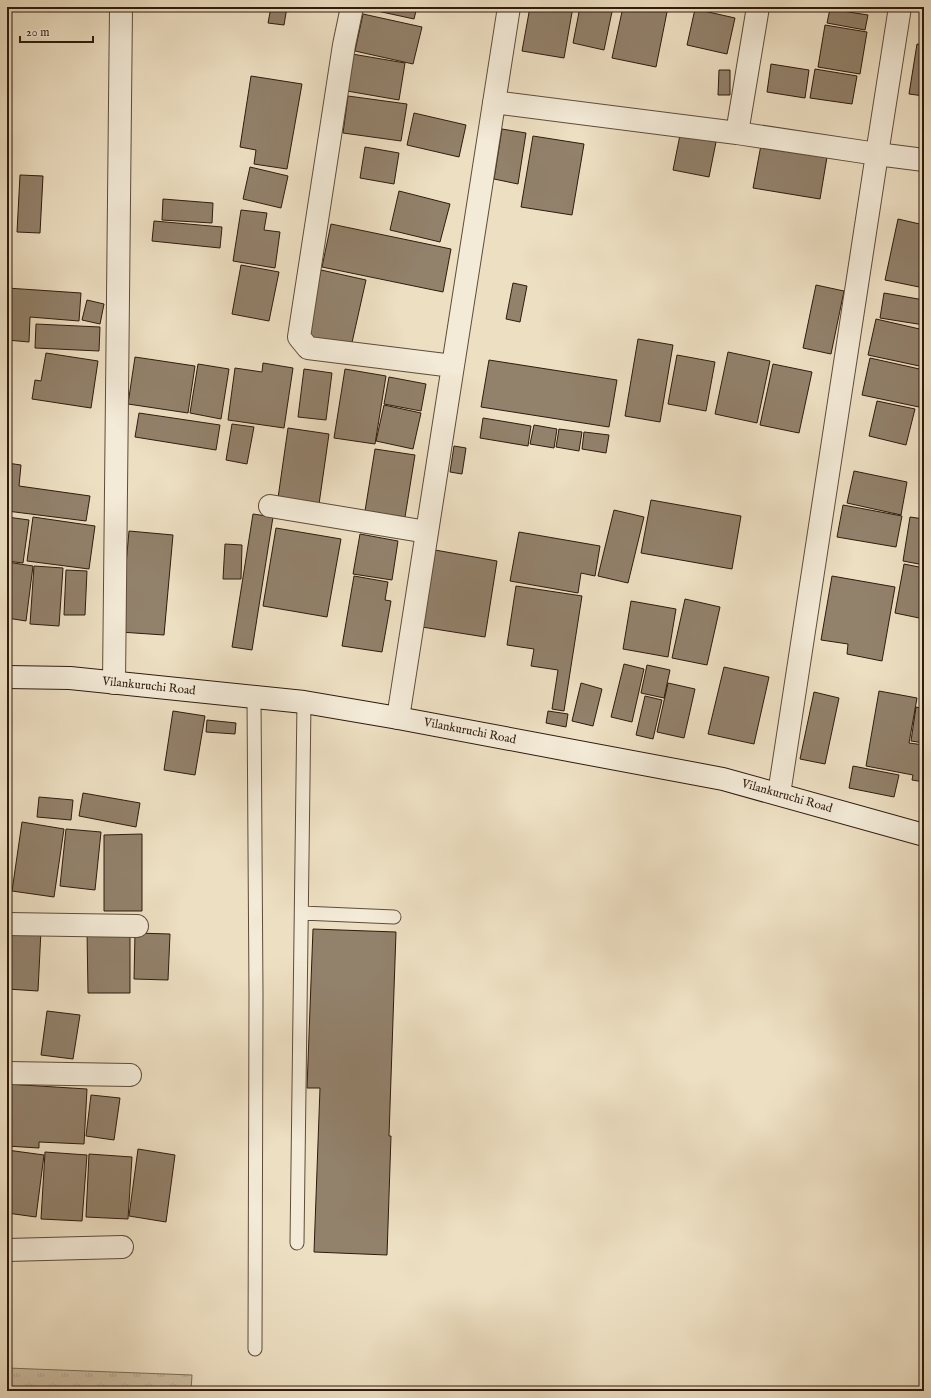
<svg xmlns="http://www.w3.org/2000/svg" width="931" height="1398" viewBox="0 0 931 1398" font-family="'IM FELL English',serif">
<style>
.grass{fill:url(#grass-tufts);stroke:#7e6c58}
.building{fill:#92816b;stroke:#2f1b0d}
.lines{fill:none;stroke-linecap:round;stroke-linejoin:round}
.lane-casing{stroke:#5e4c3a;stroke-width:15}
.street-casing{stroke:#5e4c3a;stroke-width:24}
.secondary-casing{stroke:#2f1b0d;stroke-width:24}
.lane{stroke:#f3ead7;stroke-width:13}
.street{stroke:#f3ead7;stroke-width:22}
.secondary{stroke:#f3ead7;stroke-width:22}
.labels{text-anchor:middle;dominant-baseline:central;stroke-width:3.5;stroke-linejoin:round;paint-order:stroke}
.street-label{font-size:12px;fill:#2f1b0d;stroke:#f3ead7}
</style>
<defs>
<pattern id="grass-tufts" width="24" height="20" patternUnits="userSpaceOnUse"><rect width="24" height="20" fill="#cdbea3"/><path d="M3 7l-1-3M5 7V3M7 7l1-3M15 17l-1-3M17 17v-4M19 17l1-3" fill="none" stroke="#b0a38b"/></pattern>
</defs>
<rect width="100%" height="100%" fill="#eddfc2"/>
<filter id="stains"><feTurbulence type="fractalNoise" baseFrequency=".005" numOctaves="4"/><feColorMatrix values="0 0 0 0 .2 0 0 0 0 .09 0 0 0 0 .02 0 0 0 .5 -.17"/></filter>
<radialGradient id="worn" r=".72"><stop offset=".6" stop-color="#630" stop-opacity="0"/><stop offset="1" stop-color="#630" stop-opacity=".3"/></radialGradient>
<path class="grass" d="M7,1368L192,1375L191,1391H7Z"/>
<path class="building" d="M271,7H287L284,25L268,23Z
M359,7H417L414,19Z
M530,7H573L564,58L522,51Z
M580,7H613L604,50L573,43Z
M623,7H668L656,67L612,58Z
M841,7H854V9Z
M695,9L735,18L727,54L687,45Z
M830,9L868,15L865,30L827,23Z
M363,14L422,27L413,64L355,51Z
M825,25L867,32L860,74L818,67Z
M917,44L924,45V96L909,94Z
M352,54L405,63L399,100L347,91Z
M771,64L809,70L805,98L767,92Z
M815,69L857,76L852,104L810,98Z
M719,70H730V95H718Z
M251,76L302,84L287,169L254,164L256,150L240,147Z
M348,96L407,104L401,141L343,133Z
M414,113L466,125L459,157L407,145Z
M502,129L526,133L518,184L494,179Z
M680,135L716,142L709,177L673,170Z
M533,136L584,144L572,215L521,207Z
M761,145L827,157L820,199L753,188Z
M365,147L399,153L394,184L360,178Z
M250,167L288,176L281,208L243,199Z
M20,175L43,176L40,233L17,232Z
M399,191L450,204L440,242L390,230Z
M163,199L213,203L212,223L162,220Z
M241,210L267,213L264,230L280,232L275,268L233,261Z
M898,219L924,225V288L885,280Z
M154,221L222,227L220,248L152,241Z
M331,224L451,249L443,292L322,267Z
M241,265L279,272L269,321L232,314Z
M321,270L366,280L351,347L306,338Z
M513,283L527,286L520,322L506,319Z
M816,285L844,291L831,354L803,348Z
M7,288L81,293L79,321L30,317L29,342L7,340Z
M884,293L924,300V325L880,318Z
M87,300L104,304L100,324L82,320Z
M876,319L924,330V367L868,355Z
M36,324L100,327L99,351L35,348Z
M638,339L673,345L660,422L625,416Z
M728,352L770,361L757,423L715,414Z
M46,353L98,361L91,408L32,399L35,380L41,381Z
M677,355L715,362L706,411L668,404Z
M135,357L195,366L188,413L128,404Z
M870,358L924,370V386L919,407L862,395Z
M489,360L617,380L609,427L481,407Z
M263,363L293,368L284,428L228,420L235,368L262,372Z
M198,364L229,369L221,419L190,413Z
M773,364L812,372L799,433L760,425Z
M304,369L332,373L326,420L298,417Z
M345,369L386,376L375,444L334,438Z
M389,377L426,384L421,411L384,404Z
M877,401L915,409L906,445L869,436Z
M384,405L421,413L413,449L376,441Z
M139,413L220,425L216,450L135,437Z
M483,418L531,426L528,446L480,438Z
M232,424L254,427L247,464L226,460Z
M534,425L557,429L554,448L530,444Z
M288,428L329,434L319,504L278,498Z
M559,429L582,432L579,451L556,447Z
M584,432L609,435L606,453L582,449Z
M454,446L466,448L462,474L450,472Z
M375,449L415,455L405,517L365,511Z
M7,463L21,465L19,486L90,496L86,521L7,511Z
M854,471L907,482L901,515L847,503Z
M651,500L741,516L732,569L641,553Z
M843,505L902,516L896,547L837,537Z
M614,510L644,517L628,583L598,576Z
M253,514L273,517L252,650L232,647Z
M7,517L29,520L23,563L7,561Z
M33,517L95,526L89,569L27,561Z
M910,517L924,519V565L903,561Z
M276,528L341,539L327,617L263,606Z
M129,531L173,535L164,635L120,632Z
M519,532L600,546L595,576L581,573L578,593L510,581Z
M360,534L398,541L392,580L353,574Z
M225,544L242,545L241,579H223Z
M435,550L497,561L485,637L422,627Z
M7,562L33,566L26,621L7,618Z
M904,564L924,568V619L895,613Z
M34,566L63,568L59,626L30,624Z
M66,570L87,571L85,615H64Z
M354,576L388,582L385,600L391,601L382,652L342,646Z
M832,576L895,587L882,661L847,654L848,644L821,640Z
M516,586L582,596L564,711L552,709L558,670L531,666L534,649L507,645Z
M685,599L720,607L707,665L672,658Z
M631,601L676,609L668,657L623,649Z
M624,664L644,669L632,722L611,717Z
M647,665L670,670L664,698L641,693Z
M724,667L769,677L754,744L708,734Z
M581,683L602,689L593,726L572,721Z
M668,683L695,689L684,738L657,732Z
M879,691L917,698L909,743L924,745V782L912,780L913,775L866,766Z
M814,692L839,698L825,764L800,759Z
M645,696L662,700L653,739L636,735Z
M916,707L924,709V743L911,741Z
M173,711L205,716L195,775L164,770Z
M548,711L568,714L566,727L546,723Z
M207,720L236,723L235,734L206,732Z
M853,766L899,775L894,797L849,788Z
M83,793L140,803L136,827L79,816Z
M39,797L73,800L71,820L37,817Z
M22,822L64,829L54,897L12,891Z
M66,829L101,832L95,890L60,886Z
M142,834V911H104V835Z
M7,928L41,930L38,991L7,989Z
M313,929L396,932L389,1136H391L387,1255L314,1252L320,1088H307Z
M130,930V993H88L87,931Z
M135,933L170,934L168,980L134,979Z
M7,995H8L7,1036Z
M47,1011L80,1015L73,1059L41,1055Z
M7,1084L87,1089L84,1144L39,1142V1148L7,1146Z
M91,1095L120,1098L114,1140L86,1136Z
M138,1149L175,1155L166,1222L129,1216Z
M7,1150L44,1155L36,1217L7,1213Z
M45,1152L87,1155L82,1221L41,1219Z
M89,1154L132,1157L128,1219L86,1217Z"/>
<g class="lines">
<defs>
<path id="lane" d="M254,697L256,995L255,1349
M302,913L394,917
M297,1243L304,702"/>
<path id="street" d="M352,7L344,45L299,337L308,348L453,366
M758,7L737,133L877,154L900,7
M494,102L737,133
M270,506L427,532
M114,683L121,7
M398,718L509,7
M779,794L877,154L924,160
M7,924L137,926
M7,1073L130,1075
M7,1250L122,1247"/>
<path id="secondary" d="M7,677L70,678L304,702L398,718L723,779L924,835"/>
</defs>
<use href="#lane" class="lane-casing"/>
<use href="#street" class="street-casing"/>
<use href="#secondary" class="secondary-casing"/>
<use href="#lane" class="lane"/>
<use href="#street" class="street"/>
<use href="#secondary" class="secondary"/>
</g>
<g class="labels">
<g class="street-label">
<text transform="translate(149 686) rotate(6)">Vilankuruchi Road</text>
<text transform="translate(470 731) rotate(11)">Vilankuruchi Road</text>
<text transform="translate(787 796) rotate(16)">Vilankuruchi Road</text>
</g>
</g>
<rect width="931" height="1398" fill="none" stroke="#eddfc2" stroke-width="24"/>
<rect x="8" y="8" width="915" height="1382" fill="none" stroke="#2f1b0d" stroke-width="2"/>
<rect x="12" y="12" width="907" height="1374" fill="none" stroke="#2f1b0d"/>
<path d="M20 36v6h73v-6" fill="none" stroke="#2f1b0d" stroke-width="2"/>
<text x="26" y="36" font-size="12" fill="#2f1b0d" stroke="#f3ead7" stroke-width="3" paint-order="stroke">20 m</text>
<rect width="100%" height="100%" filter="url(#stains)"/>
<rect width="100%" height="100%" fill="url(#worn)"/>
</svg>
